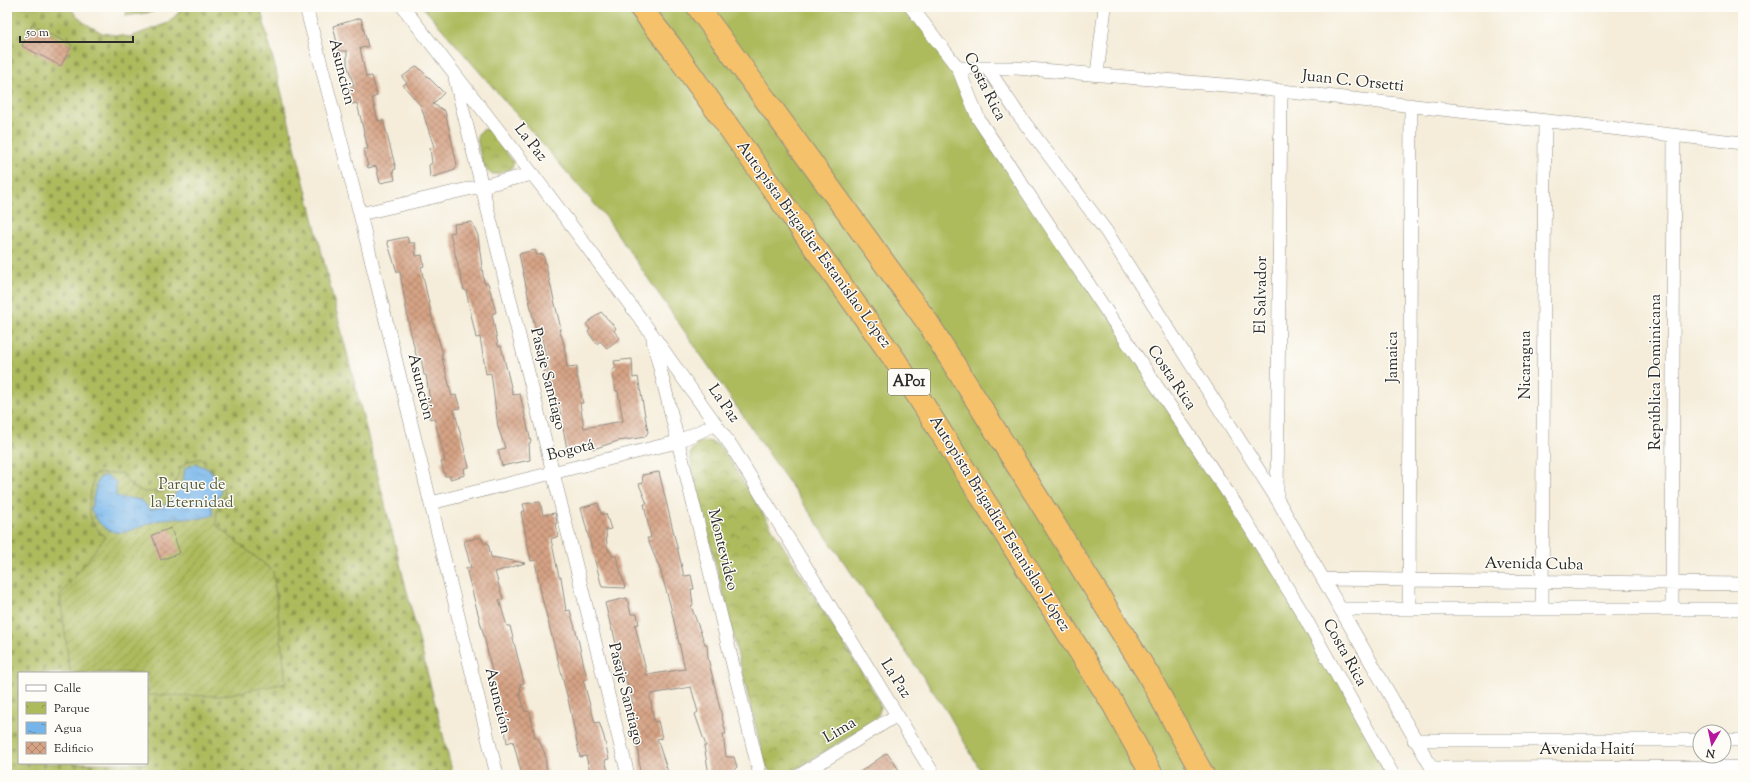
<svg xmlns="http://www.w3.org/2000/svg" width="1750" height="782" viewBox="0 0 1750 782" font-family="'Sorts Mill Goudy',serif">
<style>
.grass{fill:#adbb5d;stroke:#6c7344}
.cemetery{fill:url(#cemetery-stones);stroke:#6c7344;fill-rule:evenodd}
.park{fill:url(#park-crowns);stroke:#6c7344}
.garden{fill:url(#garden-furrows);stroke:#6c7344}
.water{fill:url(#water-ripples);stroke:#50708a}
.building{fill:url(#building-cross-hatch)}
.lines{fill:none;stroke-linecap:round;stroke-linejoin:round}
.minor-casing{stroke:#908c82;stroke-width:14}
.motorway-casing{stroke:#908c82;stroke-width:24}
.minor{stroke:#fff;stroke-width:13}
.motorway{stroke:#f5c16b;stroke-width:22}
.labels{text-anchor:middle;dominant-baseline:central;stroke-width:3;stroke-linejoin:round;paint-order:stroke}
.shield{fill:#fdfcf7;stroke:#6a6a68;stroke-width:1}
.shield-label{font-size:15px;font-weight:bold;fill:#2b2b2b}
.street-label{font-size:16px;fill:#2b2b2b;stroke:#fdfcf7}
.park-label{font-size:16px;fill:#585d3c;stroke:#fdfcf7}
</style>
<defs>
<pattern id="cemetery-stones" width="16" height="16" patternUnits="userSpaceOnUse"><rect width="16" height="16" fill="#adbb5d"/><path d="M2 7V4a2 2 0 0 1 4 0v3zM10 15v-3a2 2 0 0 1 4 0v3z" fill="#8d984d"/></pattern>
<pattern id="park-crowns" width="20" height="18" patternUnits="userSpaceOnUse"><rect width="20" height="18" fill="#adbb5d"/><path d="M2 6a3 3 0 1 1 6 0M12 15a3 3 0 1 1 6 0" fill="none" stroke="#8d984d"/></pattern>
<pattern id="garden-furrows" width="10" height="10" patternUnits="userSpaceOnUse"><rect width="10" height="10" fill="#adbb5d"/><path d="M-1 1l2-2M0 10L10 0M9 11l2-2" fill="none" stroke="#8d984d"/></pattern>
<pattern id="water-ripples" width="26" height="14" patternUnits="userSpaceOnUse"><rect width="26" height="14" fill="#76b5ea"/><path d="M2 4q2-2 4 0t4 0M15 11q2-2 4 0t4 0" fill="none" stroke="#6193be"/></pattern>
<pattern id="building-cross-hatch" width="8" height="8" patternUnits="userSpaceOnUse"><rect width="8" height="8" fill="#d6a385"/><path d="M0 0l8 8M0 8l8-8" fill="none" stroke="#ae856d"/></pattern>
</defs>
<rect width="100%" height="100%" fill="#fdfcf7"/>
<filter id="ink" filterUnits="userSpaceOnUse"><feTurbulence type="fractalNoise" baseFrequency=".025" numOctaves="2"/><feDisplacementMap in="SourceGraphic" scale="8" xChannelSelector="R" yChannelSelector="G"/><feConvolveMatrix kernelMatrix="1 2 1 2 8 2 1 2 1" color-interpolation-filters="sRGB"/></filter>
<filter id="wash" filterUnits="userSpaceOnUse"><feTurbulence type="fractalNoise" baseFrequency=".012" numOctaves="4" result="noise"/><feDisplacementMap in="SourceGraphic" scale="16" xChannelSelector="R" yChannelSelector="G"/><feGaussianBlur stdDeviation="0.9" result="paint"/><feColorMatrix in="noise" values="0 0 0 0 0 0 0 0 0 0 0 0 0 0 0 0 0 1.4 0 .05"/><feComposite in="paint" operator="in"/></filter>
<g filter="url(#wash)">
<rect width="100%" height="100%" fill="#f5edda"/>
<path class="grass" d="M423,7H911L958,68L979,120L1238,508L1393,775H983L948,713L605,216Z"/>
<path class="cemetery" d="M7,7H69L83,22L102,33L130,37L168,23L184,7H260L453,775H7ZM19,673H147V763H19Z"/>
<path class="park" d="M127,7H162L152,12L126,16Z
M486,129L491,132L514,163L511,169C507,170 501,173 496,174C481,176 480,148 477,138L478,134L482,130Z
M706,441C717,442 721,447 727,456L877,697C882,709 881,714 871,723L786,775C773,776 769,773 764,761L692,468L690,454L697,443Z"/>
<path class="garden" d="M201,458L222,483L225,496L217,510L216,525L273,571L286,683L220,696L147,695V673H70L60,596L105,537C82,517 89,500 95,474L122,473L131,486L144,492H162L175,483L181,467L187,462Z"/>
<path class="water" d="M195,464C212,468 218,476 221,493L212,506L213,515C199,521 187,517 173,518C139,519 114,554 91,510L96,485L100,477L108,476L116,482V496C125,501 133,496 141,501C144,502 147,507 150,510C173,504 166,501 182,487L185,468Z"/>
<g id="blocks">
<path class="building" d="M361,18L368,47L360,48L366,77L372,76L377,96L372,98L378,121L383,120L396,169L393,170L395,180L380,183L376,166L368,168L364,149H368L357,103L352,104L348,88L354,86L347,64V51H339L333,26Z
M32,25L72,45L61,66L22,46Z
M417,66L444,93L433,104L445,111L457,165L455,170L430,178L429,165L432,163L430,148L434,147L421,106L403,85L407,83L402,77Z
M472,222L478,236L484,283H488L496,312L492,314L498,346H501L513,395L520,394L531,442L529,443L530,460L502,466L498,450L505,448L498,427L491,373L486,374L480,337L476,338L466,290H464L450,233L455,232L454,224Z
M407,237L409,243H415L416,256L422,255L424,266L421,267L433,322L443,354H441L452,396L456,395L460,408L454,409L469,467L464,468L465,475L450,479V476H445L441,462L445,461L442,447L434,418L430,419L426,402L430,401L426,375H424L421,358L417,359L409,325L400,272H397L387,241Z
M535,250L537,255L543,254L561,329H559L564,344L567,367L577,366V375L583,403H580L584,428L623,421L618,391H616L612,370L616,368L614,361L632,359L633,378L638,377L648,432L645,437L618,441L593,449L592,442L567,449L559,407L555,408L544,371H548L541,331H536L519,254Z
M601,312L616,328L614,331L620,338L607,348L600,341L597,344L588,332L590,329L586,324Z
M659,472L684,576L691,575L694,589H691L693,605L691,606L705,644L707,645L708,658L726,734H723L726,757H734L737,767L731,773L709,774L704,746H706L695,714L698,712L691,687L651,694L650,696L654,722L658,721L662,738L657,739L669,775H640L637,736L633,737L630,715L626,705L633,704L621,664L613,631H612L605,603L627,598L631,614H637L639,624L635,625L647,675L685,669L670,604L660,569L647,538H651L644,504H647L639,484L643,483L642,475Z
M540,502L543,515L555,513L557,523L555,524L558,536L551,539L559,577H561L566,611L570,610L578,639L587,679L583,680L595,723L599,722L604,737L609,759L605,760L609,775H591L586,756L580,757L568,699L542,598L535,560L531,561L521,512L525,511L523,504Z
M598,503L601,514H606L611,529L606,530L607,546L612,556H616L625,588L602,587L581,508Z
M171,528L180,553L161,560L152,535Z
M481,537L484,543H488L491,557L525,563L495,572L503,599L499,600L507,626H510L524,683L520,684L521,691H519L525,711L530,712L535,738H538L545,754L547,775H522L513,741L507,743L504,722H503L485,640L466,568H471L464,541Z
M887,753L899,770L889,775H856Z"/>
</g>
</g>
<g filter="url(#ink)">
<use href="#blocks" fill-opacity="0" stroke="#908c82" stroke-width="1"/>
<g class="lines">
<defs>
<path id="minor" d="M306,7L360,214L497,775
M403,7L547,193L651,333L732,447L934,775
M911,7L958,68L979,120L1238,508L1300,609L1393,775
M958,68H1016L1237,86L1743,143
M988,69L1018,114L1106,231L1277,499L1436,775
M1097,74L1105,7
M455,78L628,775
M360,214L533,174
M653,340L760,775
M1277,499L1281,91
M431,503L677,442L716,424
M1324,579L1743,584
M1341,609H1743
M1409,609L1411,105
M1542,609L1545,121
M1672,609L1674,135
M1414,740H1700
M1724,740H1743
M1432,768L1743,767
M800,775L897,715"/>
<path id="motorway" d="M640,7L672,48L895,360L1113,704L1152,775
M698,7L928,323L1148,674L1203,775"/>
</defs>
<use href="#minor" class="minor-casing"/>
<use href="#motorway" class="motorway-casing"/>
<use href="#minor" class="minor"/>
<use href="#motorway" class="motorway"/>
</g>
</g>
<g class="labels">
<rect class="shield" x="888" y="369" width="42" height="26" rx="3"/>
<g class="shield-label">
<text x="909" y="382">AP01</text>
</g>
<g class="street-label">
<text transform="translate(341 72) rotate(76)">Asunción</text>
<text transform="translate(1353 82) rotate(6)">Juan C. Orsetti</text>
<text transform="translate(984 87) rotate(63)">Costa Rica</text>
<text transform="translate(530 143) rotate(52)">La Paz</text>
<text transform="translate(813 245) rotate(54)">Autopista Brigadier Estanislao López</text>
<text transform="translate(1262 295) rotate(-89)">El Salvador</text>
<text transform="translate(1393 357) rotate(-90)">Jamaica</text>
<text transform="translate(1526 365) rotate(-90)">Nicaragua</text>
<text transform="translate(1656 372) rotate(-90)">República Dominicana</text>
<text transform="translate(1171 378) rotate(56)">Costa Rica</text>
<text transform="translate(547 379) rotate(76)">Pasaje Santiago</text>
<text transform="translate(420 387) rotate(76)">Asunción</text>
<text transform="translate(723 404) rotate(55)">La Paz</text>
<text transform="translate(571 451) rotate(-14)">Bogotá</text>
<text transform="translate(999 524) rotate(58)">Autopista Brigadier Estanislao López</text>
<text transform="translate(722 550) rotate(76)">Montevideo</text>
<text transform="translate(1534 565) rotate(1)">Avenida Cuba</text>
<text transform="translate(1344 653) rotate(61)">Costa Rica</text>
<text transform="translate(895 679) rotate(58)">La Paz</text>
<text transform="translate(625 694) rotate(76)">Pasaje Santiago</text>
<text transform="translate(497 701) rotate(76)">Asunción</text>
<text transform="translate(840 731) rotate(-31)">Lima</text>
<text x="1587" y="750">Avenida Haití</text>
</g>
<g class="park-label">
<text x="192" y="485">Parque de<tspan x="192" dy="18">la Eternidad</tspan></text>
</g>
</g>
<rect width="1750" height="782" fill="none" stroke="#fdfcf7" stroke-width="24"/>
<rect x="18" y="672" width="130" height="92" fill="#fdfcf7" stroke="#a9a8a5"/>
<rect x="26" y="685" width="20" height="6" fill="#ffffff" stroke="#a9a8a5"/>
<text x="54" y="692" font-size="12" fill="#2b2b2b">Calle</text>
<rect x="26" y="702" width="20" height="12" fill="url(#park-crowns)" stroke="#a9a8a5"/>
<text x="54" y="712" font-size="12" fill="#2b2b2b">Parque</text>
<rect x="26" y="722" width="20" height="12" fill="url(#water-ripples)" stroke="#a9a8a5"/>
<text x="54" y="732" font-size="12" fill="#2b2b2b">Agua</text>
<rect x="26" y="742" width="20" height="12" fill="url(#building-cross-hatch)" stroke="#a9a8a5"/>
<text x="54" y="752" font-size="12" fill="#2b2b2b">Edificio</text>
<g transform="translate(1712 744) rotate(189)"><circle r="19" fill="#fdfcf7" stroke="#a9a8a5"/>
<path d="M0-3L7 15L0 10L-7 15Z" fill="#b5179e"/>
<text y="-6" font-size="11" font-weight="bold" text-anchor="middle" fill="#2b2b2b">N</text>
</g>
<path d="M20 36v6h113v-6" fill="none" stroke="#2b2b2b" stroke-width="2"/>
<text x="26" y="36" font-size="12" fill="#2b2b2b" stroke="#fdfcf7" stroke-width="3" paint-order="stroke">50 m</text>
</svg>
